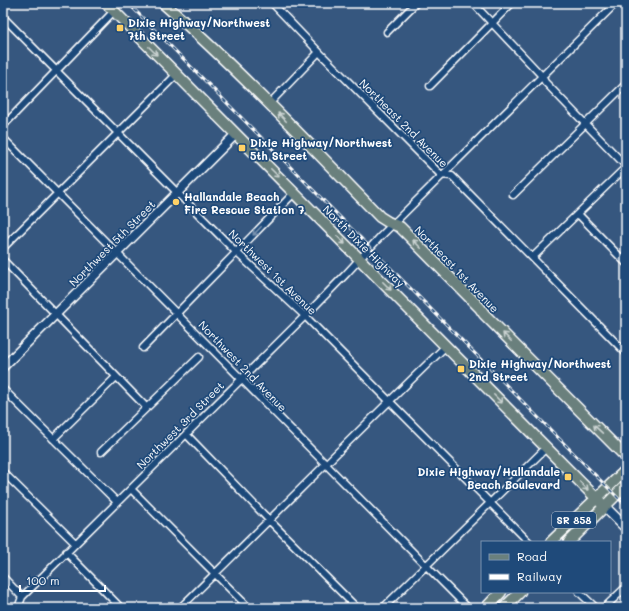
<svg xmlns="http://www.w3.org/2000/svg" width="629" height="611" viewBox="0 0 629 611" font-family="Mali,sans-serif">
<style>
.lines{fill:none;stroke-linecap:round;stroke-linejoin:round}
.minor-casing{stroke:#fff;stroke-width:9}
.tertiary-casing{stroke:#fff;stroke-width:11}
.secondary-casing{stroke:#fff;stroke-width:12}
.primary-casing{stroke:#fff;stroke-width:13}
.minor{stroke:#1f4a7a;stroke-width:6}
.tertiary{stroke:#1f4a7a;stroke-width:8}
.secondary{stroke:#1f4a7a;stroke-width:9}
.primary{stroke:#6a807d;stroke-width:10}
.rail-casing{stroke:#fff;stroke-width:3}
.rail{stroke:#1f4a7a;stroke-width:1.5;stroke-dasharray:4.5;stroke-linecap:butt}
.oneway{stroke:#cbd3d2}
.oneway2{stroke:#7992af}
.poi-dot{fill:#ffd166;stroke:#1f4a7a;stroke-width:1.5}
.labels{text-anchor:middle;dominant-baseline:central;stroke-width:3.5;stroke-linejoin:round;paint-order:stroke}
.shield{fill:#1f4a7a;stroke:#bcc9d7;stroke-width:1}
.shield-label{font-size:10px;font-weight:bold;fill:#fff}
.poi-label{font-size:11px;font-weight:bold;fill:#fff;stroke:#1f4a7a;text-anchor:start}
.street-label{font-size:11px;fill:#fff;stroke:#1f4a7a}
</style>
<rect width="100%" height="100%" fill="#36577f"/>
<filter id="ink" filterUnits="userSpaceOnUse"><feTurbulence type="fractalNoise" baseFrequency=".025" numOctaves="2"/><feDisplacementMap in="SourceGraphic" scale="8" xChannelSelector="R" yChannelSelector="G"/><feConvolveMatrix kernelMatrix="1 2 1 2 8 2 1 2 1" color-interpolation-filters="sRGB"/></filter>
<g filter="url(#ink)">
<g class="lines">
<defs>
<path id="minor" d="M272,3L319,52L441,175L452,176L626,353
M473,3L542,76L545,82L626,166
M3,17L236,252L305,316L529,542
M387,32L416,3
M430,86L512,3
M269,104L319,52
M3,126L114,11
M3,138L468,608
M513,195L626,84
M578,214L626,263
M3,248L177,74
M533,257L626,167
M3,260L146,407
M143,348L294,193
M3,389L117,502
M186,434L270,521L357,608
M53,439L116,377
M101,452L199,357
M3,472L75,543
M131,489L249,608
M66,552L121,608
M3,577L22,597
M579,592L596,608
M18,608L22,597L39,580L305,316L346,274L380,237L616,3
M180,608C269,521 357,432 446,346
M383,608L546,448
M604,608L626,587"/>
<path id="tertiary" d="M3,367L236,134"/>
<path id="secondary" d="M604,506L626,528"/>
<path id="primary" d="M106,3L604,506
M163,3C239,70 309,144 380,217L388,222L400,227L409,236L480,308L484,314L626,457
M551,542L626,470
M569,542L626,485
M486,608L501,592
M504,608L520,592"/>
</defs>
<use href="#minor" class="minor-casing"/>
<use href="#tertiary" class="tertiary-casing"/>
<use href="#secondary" class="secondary-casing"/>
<use href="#primary" class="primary-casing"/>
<use href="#minor" class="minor"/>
<use href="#tertiary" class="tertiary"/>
<use href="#secondary" class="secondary"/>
<use href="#primary" class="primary"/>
<defs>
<path id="rail" d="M128,3L626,506"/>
</defs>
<use href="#rail" class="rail-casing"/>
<use href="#rail" class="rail"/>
</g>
<defs><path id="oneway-shaft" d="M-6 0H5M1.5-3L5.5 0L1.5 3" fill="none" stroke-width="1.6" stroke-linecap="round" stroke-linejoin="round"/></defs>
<g class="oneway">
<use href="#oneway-shaft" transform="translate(153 51) rotate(45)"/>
<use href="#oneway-shaft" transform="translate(282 117) rotate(-134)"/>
<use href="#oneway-shaft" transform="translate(275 173) rotate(45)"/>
<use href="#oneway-shaft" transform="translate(341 240) rotate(45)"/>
<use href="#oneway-shaft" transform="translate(417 244) rotate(-135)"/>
<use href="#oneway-shaft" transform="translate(387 286) rotate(45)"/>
<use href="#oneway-shaft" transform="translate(507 337) rotate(-135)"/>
<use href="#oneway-shaft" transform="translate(498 399) rotate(45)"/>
<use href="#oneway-shaft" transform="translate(598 429) rotate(-137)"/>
<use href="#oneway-shaft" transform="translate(584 486) rotate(45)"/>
</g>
<use class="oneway2" href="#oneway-shaft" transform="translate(257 231) rotate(134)"/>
</g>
<g class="poi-dot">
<rect x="116" y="24" width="8" height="8" rx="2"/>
<rect x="238" y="144" width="8" height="8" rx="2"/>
<circle cx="176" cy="202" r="4"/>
<rect x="457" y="365" width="8" height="8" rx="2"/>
<rect x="564" y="473" width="8" height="8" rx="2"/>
</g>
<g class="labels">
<rect class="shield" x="552" y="512" width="44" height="16" rx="3"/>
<g class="shield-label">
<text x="574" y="520">SR 858</text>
</g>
<g class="poi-label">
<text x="128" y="22">Dixie Highway/Northwest<tspan x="128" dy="13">7th Street</tspan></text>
<text x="250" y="142">Dixie Highway/Northwest<tspan x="250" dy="13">5th Street</tspan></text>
<text x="184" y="196">Hallandale Beach<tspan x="184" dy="13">Fire Rescue Station 7</tspan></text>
<text x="469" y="363">Dixie Highway/Northwest<tspan x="469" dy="13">2nd Street</tspan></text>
<text x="560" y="471" text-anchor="end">Dixie Highway/Hallandale<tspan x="560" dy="13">Beach Boulevard</tspan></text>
</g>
<g class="street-label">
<text transform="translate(404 123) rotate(45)">Northeast 2nd Avenue</text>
<text transform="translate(112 243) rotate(-45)">Northwest 5th Street</text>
<text transform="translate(364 246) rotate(45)">North Dixie Highway</text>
<text transform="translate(457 269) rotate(46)">Northeast 1st Avenue</text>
<text transform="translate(273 272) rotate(44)">Northwest 1st Avenue</text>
<text transform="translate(243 366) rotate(46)">Northwest 2nd Avenue</text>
<text transform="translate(180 425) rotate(-45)">Northwest 3rd Street</text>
</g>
</g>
<rect width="629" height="611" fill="none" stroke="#1f4a7a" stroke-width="16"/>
<rect x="8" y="8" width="613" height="595" fill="none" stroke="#fff" stroke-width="1.5" filter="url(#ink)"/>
<rect x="481" y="541" width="130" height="52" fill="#1f4a7a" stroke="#7992af"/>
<rect x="489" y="554" width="20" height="6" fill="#6a807d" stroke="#7992af"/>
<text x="517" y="561" font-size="12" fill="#ffffff">Road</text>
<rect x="489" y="574" width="20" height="6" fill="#ffffff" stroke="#7992af"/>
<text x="517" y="581" font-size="12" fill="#ffffff">Railway</text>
<path d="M20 585v6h85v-6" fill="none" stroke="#ffffff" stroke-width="2"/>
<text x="26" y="585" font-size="12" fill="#ffffff" stroke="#1f4a7a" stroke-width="3" paint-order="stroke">100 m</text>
</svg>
